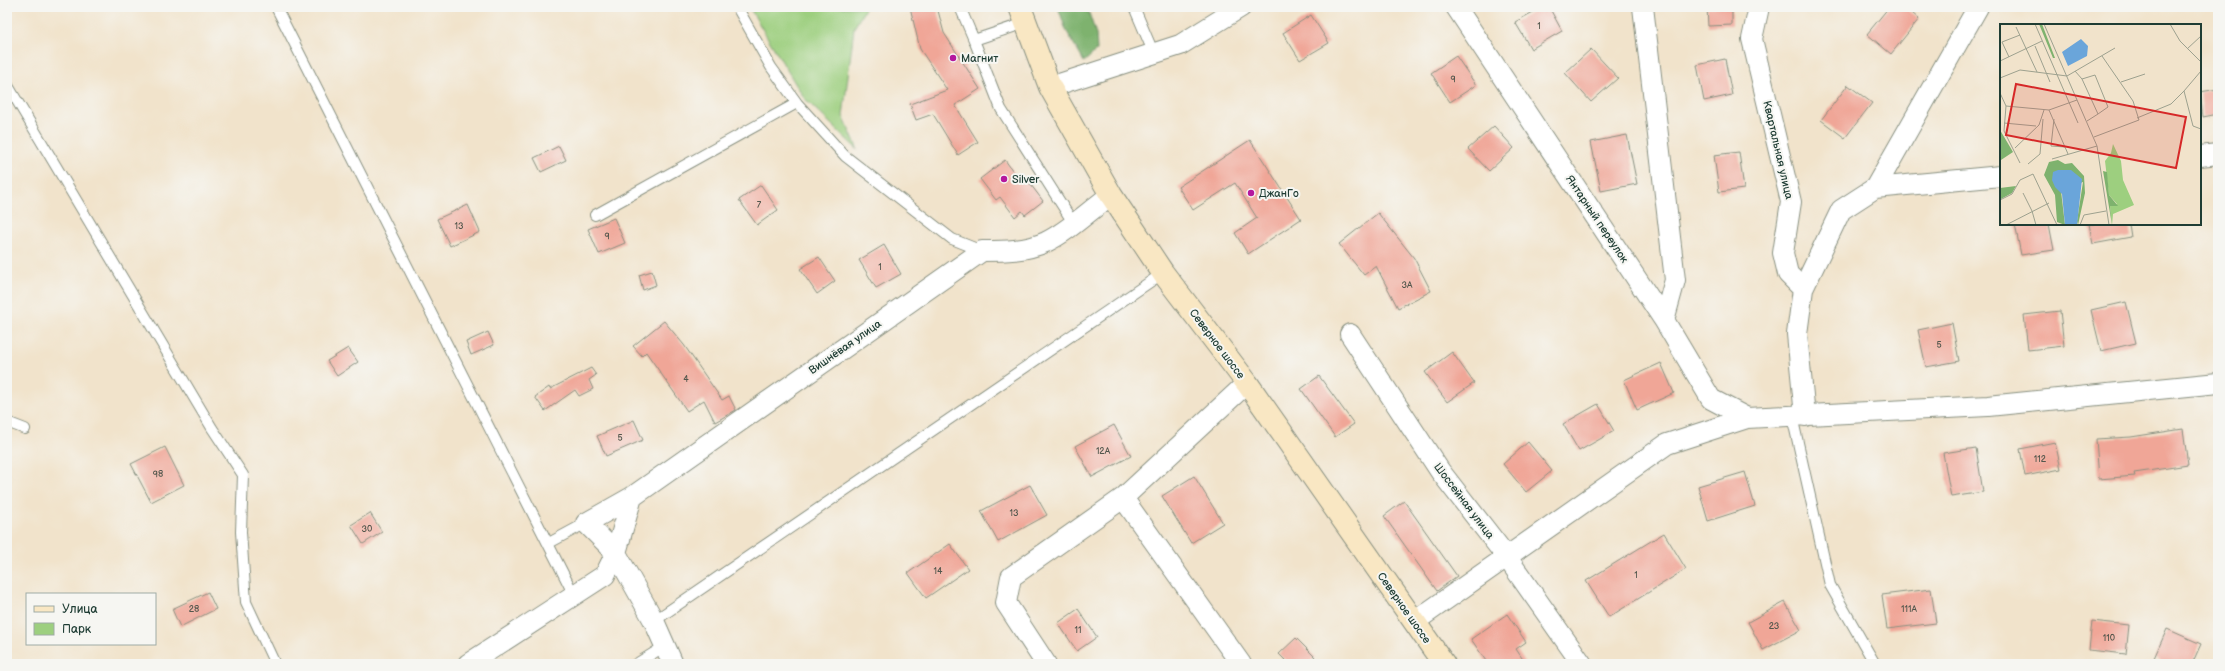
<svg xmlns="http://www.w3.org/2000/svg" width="2225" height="671" viewBox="0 0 2225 671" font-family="'Balsamiq Sans',sans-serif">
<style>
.green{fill:#9dcf7f;stroke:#5e865a}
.forest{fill:#7eb26e;stroke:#4e7851}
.building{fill:#f0a697}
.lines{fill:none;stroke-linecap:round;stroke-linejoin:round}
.lane-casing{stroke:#889080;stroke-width:12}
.street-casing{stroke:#889080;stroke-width:22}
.secondary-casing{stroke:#889080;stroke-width:24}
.lane{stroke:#fff;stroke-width:10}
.street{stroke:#fff;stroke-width:20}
.secondary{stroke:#f9e7c3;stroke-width:22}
.poi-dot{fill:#b5179e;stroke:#f6f6f2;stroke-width:1.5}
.labels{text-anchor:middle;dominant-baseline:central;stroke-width:4;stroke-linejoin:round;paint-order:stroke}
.number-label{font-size:9px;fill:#53574d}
.poi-label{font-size:11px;fill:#1f3d34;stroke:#f6f6f2;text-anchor:start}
.street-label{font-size:11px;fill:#1f3d34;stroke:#f6f6f2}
.inset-road{fill:none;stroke:#9da18f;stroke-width:1}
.view{fill:#d62828;fill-opacity:0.15;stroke:#d62828;stroke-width:2}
.inset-edge{fill:none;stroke:#1f3d34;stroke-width:2}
</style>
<rect width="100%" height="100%" fill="#f6f6f2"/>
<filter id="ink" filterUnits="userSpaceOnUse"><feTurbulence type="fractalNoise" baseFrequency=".025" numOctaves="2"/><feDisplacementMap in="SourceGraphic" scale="8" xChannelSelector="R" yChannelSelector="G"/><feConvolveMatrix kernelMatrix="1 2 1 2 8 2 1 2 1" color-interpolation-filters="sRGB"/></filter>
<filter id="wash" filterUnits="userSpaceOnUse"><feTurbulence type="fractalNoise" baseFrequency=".012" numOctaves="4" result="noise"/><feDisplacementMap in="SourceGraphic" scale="16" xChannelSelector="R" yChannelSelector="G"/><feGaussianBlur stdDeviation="0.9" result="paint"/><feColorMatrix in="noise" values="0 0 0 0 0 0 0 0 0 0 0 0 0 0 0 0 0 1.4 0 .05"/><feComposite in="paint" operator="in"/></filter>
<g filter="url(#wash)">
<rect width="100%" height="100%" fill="#f1e3cb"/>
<path class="green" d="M749,7H866L854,28L843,116L858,150L804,98Z"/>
<path class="forest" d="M1058,7H1087L1096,34L1097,50L1084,62L1066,30Z"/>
<g id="blocks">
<path class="building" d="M910,7H937L944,33L980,89L955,105L978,142L958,155L933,114L916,120L910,104L947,90L920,49Z
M1542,7H1549L1562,31L1531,49L1515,22Z
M1707,7H1732V25L1708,26Z
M1889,7H1905L1919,19L1891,54L1867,34Z
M1311,15L1329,43L1300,60L1283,33Z
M1591,49L1618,78L1591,102L1565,73Z
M1456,56L1476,85L1450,102L1431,73Z
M1725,59L1732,95L1704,101L1697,65Z
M1848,85L1872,103L1845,138L1821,120Z
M2218,89V114L2203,117L2200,92Z
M1494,126L1514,148L1489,171L1468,149Z
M1627,135L1637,184L1601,191L1591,142Z
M1250,140L1301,219L1248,254L1235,233L1257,218L1235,183L1193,210L1178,187Z
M559,146L566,160L541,172L534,158Z
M1739,152L1744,189L1719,192L1714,155Z
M1005,160L1020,181L1025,177L1043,201L1025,215L1022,211L1015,217L1000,197L996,200L980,179Z
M761,185L778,210L757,225L739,200Z
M468,205L480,232L450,246L437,219Z
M1378,213L1414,258L1431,291L1398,308L1376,266L1364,275L1339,244Z
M614,218L625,243L599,254L588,229Z
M2015,224H2049L2054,250L2021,255Z
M2089,224H2129L2131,237L2093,244Z
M884,245L901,274L876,288L859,260Z
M819,257L835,281L817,294L800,269Z
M652,271L656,285L643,290L639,275Z
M2126,302L2136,343L2101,351L2091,310Z
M2060,311L2064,346L2028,350L2024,315Z
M664,321L684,345L722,400L729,396L736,410L715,422L704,400L687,411L646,352L642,356L633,346Z
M1952,323L1959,361L1926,367L1918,330Z
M488,332L494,345L471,355L466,342Z
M348,348L358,362L337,376L327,361Z
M1452,352L1474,383L1447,402L1425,372Z
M1661,363L1674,393L1637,410L1624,380Z
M591,368L596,375L589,380L593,389L579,396L575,390L545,411L535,397L549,387L550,389Z
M1319,376L1354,424L1335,437L1301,389Z
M1598,404L1614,431L1579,451L1563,424Z
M634,420L643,440L606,456L597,436Z
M1114,425L1131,456L1092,477L1075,446Z
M2183,429L2188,465L2134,473L2135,476L2099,479L2096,439L2131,437Z
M1528,442L1552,471L1526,492L1503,464Z
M2055,442L2061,469L2025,476L2020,449Z
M165,447L184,485L151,502L131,464Z
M1976,448L1983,492L1951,497L1943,453Z
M1745,472L1755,506L1708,521L1698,486Z
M1194,476L1223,523L1191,543L1162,496Z
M1030,485L1047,515L998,542L981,511Z
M1404,501L1457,576L1437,591L1384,516Z
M370,513L382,532L363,544L351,525Z
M1664,533L1686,569L1609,617L1586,581Z
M950,544L968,569L926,598L908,573Z
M1931,589L1936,623L1887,629L1882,595Z
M208,592L216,609L180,627L172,609Z
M1785,602L1801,630L1763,650L1748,622Z
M1078,609L1097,637L1077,651L1058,623Z
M1507,614L1526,642L1516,649L1526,664H1488L1471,639Z
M2092,621L2129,625L2126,654L2089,650Z
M2167,629L2201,644L2192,664H2168L2154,658Z
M1296,638L1315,657L1308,664H1289L1279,654Z"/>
</g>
</g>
<g filter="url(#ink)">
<use href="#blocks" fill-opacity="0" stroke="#889080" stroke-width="1"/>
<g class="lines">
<defs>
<path id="lane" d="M276,7L574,595
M737,7L771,67L797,103L845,156L952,239L982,251
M960,7L974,40L1025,23
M1134,7L1154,54
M974,40L1001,109L1074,224
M7,84L212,428L243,475L241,532L246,602L275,664
M595,215L797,103
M1792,416L1830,585L1875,664
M7,422L25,429
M549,543L586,523
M654,621L1163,273
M636,664L665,646"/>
<path id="street" d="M1456,7L1664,320L1711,399L1747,418
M1643,7L1675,280L1664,320
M1759,7L1752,39L1791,202L1783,253L1788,274L1803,289
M1050,87L1180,45L1241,7
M2200,156L2218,154
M1875,188L2001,176
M1350,334L1440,471L1506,556L1582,664
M1805,416L1797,334L1803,289L1841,210L1875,188L1978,7
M1414,622L1667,444L1747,418L1988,406L2218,383
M468,664L605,575L616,553L632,497
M673,664L654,621L616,553L586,523L632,497L982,251C1004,251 1026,251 1046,242C1069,231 1090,210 1111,195
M1046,664L1006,603L1011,577L1123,498
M1241,664L1123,498L1247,383"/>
<path id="secondary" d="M1020,7L1050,87L1111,195L1163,273L1247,383L1444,664"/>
</defs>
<use href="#lane" class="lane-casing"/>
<use href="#street" class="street-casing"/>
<use href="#secondary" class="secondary-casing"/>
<use href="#lane" class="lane"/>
<use href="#street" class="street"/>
<use href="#secondary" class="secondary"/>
</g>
</g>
<g class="poi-dot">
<circle cx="953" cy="58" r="4"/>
<circle cx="1004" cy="179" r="4"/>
<circle cx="1251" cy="193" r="4"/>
</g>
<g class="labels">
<g class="number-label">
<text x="1539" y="26">1</text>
<text x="1453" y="79">9</text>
<text x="759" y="205">7</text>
<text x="459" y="226">13</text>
<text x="607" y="236">9</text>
<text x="880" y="267">1</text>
<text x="1407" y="285">3А</text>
<text x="1939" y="345">5</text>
<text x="686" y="379">4</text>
<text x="620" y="438">5</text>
<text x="1103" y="451">12А</text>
<text x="2040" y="459">112</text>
<text x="158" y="474">98</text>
<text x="1014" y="513">13</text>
<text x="367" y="529">30</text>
<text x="938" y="571">14</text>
<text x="1636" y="575">1</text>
<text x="194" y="609">28</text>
<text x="1909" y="609">111А</text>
<text x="1774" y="626">23</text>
<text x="1078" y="630">11</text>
<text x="2109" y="638">110</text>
</g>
<g class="poi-label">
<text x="961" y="58">Магнит</text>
<text x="1012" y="179">Silver</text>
<text x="1259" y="193">ДжанГо</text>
</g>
<g class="street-label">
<text transform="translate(1778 150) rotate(77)">Квартальная улица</text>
<text transform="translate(1597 219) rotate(56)">Янтарный переулок</text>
<text transform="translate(1217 344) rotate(53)">Северное шоссе</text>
<text transform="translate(845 347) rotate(-35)">Вишнёвая улица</text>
<text transform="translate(1464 501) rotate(53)">Шоссейная улица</text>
<text transform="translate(1404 608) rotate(55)">Северное шоссе</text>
</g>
</g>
<g transform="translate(2000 24)">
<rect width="201" height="201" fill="#f1e3cb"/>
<path d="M113,120L121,137L123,156L134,181L113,190L112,201L110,182L117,180L109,171L105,137L111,129Z" fill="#9dcf7f"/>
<path d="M39,0H42L55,34H53ZM0,106L13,128L1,136L0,144ZM58,136L65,140L72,139L84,152L85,169L78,201L77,197L83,158L61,167L65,201L57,198L55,171L44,151L49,138ZM103,147L107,148L109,171L118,182H110L112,201ZM16,162L12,169L1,175L0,164Z" fill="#7eb26e"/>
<path d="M81,15L88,22L87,32L68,42L62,28ZM58,146H71L82,155L77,201H65L62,170L55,163L52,156L53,148Z" fill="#6aa5da"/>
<path class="inset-road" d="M35,0L78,99M44,0L97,122L109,201M170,0L180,17L201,38M16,3L37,48M35,22L50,58M187,25L201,12M9,33L2,18L20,11M0,37L42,17M75,47L82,55L98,90L87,97M201,47L184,67L193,102L201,105M0,54L20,46L67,52L115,24M82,55L95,51L108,83L98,90M121,58L145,50M0,69L6,82L49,86L77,76M6,82L4,107L20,139M49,86L68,130M137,94L171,80L184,67M54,95L51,122L65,123M4,99L36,102M94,113L139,96L133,77L102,32M15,124L39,101L44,86M52,135L97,122M28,140L40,130L43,95M23,169L32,187L36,201M0,176L12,170L20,156L33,150L57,201M6,201L49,179M80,201L84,191L106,187"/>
<path class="view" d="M16,60L186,93L176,144L6,111Z"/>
<rect width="201" height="201" class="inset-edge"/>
</g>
<rect width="2225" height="671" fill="none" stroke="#f6f6f2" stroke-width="24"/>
<rect x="26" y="593" width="130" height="52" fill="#f6f6f2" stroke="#a0aca6"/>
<rect x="34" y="606" width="20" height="6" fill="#f9e7c3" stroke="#a0aca6"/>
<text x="62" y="613" font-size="12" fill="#1f3d34">Улица</text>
<rect x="34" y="623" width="20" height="12" fill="#9dcf7f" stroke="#a0aca6"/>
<text x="62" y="633" font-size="12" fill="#1f3d34">Парк</text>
</svg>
